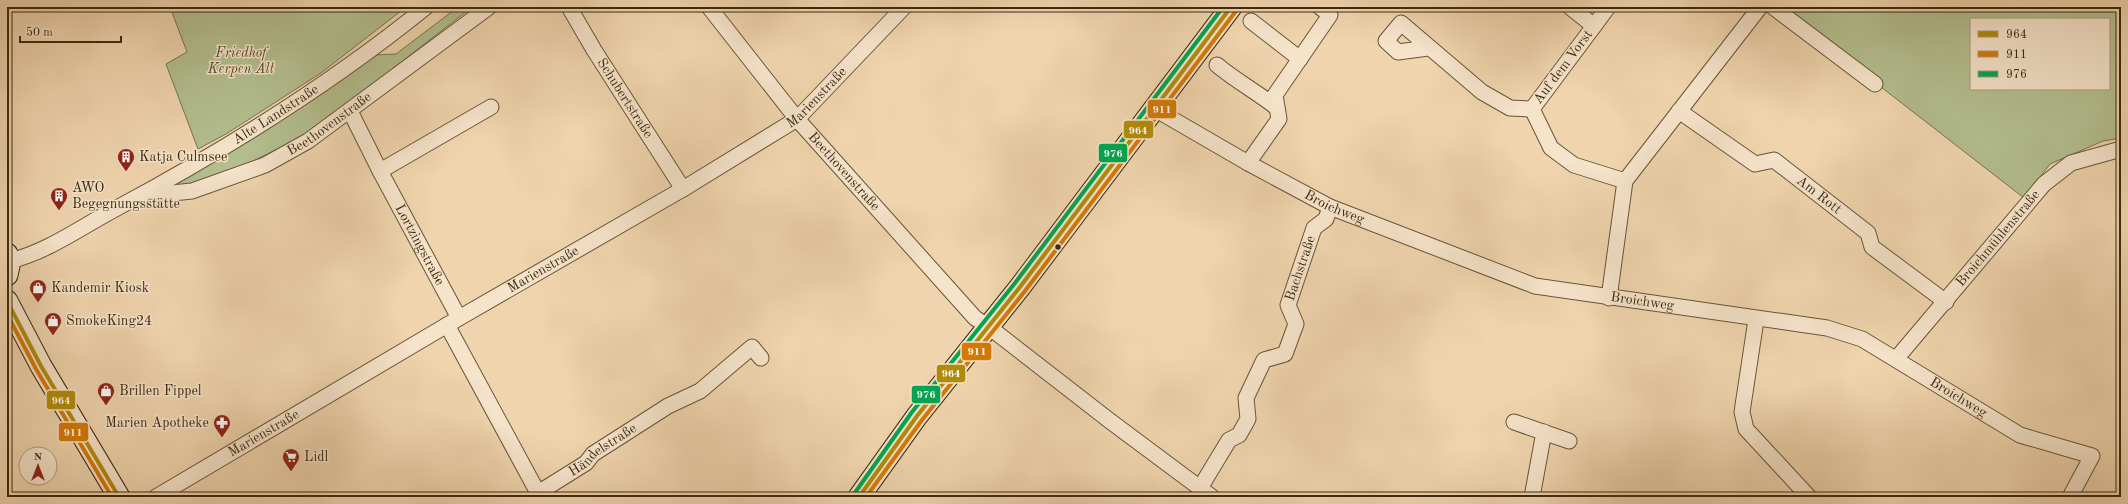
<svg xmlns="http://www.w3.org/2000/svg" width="2128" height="504" viewBox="0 0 2128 504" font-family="'Old Standard TT',serif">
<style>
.green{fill:#b3be8e;stroke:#78744f;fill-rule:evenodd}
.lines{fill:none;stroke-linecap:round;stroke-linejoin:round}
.street-casing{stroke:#695437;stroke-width:17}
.secondary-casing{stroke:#3c2a10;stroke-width:23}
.street{stroke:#f5e3ca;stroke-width:15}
.secondary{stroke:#f5e3ca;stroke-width:21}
.bus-1-casing{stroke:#f5e3ca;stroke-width:7}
.bus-2-casing{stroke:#f5e3ca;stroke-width:7}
.bus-3-casing{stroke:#f5e3ca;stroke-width:7}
.bus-1{stroke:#b18b0a;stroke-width:4}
.bus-2{stroke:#d57908;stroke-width:4}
.bus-3{stroke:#00a651;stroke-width:4}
.bus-dot{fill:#3c2a10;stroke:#f5e3ca;stroke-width:1.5}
.labels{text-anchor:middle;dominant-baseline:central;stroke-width:3;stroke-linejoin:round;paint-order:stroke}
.park-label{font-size:14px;font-style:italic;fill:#544829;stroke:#f5e3ca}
.street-label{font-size:14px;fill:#3c2a10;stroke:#f5e3ca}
.poi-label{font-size:14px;fill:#3c2a10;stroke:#f5e3ca;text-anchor:start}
.line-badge{stroke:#f5e3ca;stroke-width:1.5}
.badge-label{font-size:11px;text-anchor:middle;font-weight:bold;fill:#fff}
</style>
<rect width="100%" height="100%" fill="#efd4ad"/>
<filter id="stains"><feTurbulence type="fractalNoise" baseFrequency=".005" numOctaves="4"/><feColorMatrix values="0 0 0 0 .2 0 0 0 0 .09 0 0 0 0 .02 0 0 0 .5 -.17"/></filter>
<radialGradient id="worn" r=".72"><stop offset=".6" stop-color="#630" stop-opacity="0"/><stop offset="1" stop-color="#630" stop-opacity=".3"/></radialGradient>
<path class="green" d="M170,7H406L321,73L226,134L198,149L166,64L187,52Z
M458,7H472L310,133L243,166L178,188L174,186V184L373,55L396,54Z
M1778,7H2121V138L2103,141L2050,164L2024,198ZM1971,19H2109V89H1971Z"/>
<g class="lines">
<defs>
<g id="street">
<path id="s1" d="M569,7L594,50L683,189"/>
<path id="s2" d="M709,7L797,119L975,318L989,327L1110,421L1212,497"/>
<path d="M1570,7L1594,26L1532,109L1551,148L1574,165L1625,181"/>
<path d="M1773,7L1875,84"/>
<path d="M1251,21L1300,59"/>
<path d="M1594,26L1608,7"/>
<path d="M1428,48L1398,52L1386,41L1401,23L1482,92L1510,108L1532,109"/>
<path d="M1217,65C1236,81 1257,92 1277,108"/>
<path id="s3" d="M1153,108L1248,163L1330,207L1535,286L1827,328L1862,339L2020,435L2092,456L2070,497"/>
<path id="s4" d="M350,111L380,171L459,318"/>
<path id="s5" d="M1679,111L1755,164L1774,160L1868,233L1872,247L1946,302"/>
<path d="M1248,163L1279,119L1275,95L1330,15L1320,7"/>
<path d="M380,171L491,107"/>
<path id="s6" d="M149,191L172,193L192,191L265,165L308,141L489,7"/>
<path id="s7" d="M10,261C49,251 81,227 117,208C225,150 331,84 426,7"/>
<path d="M1609,298L1625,181L1760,7"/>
<path d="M1756,320L1742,412L1746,429L1809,497"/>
<path id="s8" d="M447,325L538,493L586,463L593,454L668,406L700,391L752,347L761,358"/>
<path id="s9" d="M1896,359L2044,184L2071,163L2121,149"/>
<path d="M1514,422L1569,441"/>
<path id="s10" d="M1200,488L1229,440L1239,435L1248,419L1246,398L1264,360L1285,354L1296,324L1288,305L1314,228L1326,219L1330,207"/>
<path id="s11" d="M156,497L459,318L683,189L797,119L904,7"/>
<path d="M1532,497L1544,432"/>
</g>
<path id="secondary" d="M7,254L10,261L7,275
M7,301L41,366L119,497
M859,497L917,416L1020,287L1231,7"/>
</defs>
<use href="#street" class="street-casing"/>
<use href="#secondary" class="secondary-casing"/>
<use href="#street" class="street"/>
<use href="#secondary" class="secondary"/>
<defs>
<path id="bus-1" d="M7,301L41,366L119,497
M859,497L917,416L1020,287L1231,7"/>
<path id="bus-2" d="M7,314L36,369L112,497
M866,497L922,420L1025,291L1236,11"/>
<path id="bus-3" d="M854,494L912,412L1015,283L1223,7"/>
</defs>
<use href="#bus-1" class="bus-1-casing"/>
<use href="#bus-2" class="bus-2-casing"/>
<use href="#bus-3" class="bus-3-casing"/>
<use href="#bus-1" class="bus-1"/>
<use href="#bus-2" class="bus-2"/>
<use href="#bus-3" class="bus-3"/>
</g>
<defs>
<symbol id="building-pin" viewBox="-11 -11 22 30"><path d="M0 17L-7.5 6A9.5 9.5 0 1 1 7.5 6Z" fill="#8f2418" stroke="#f5e3ca"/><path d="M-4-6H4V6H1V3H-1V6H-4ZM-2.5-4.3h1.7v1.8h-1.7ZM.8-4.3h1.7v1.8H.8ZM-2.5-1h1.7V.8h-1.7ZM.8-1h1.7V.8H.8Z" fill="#fff"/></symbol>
<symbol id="shop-pin" viewBox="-11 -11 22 30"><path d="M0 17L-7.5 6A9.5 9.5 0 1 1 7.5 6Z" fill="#8f2418" stroke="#f5e3ca"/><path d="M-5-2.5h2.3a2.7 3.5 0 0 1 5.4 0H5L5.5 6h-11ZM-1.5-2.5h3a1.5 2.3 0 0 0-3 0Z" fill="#fff"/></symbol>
<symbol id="pharmacy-pin" viewBox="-11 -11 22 30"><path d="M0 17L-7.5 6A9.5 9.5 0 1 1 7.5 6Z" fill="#8f2418" stroke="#f5e3ca"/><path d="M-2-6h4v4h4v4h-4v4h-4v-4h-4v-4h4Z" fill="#fff"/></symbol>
<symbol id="supermarket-pin" viewBox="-11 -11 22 30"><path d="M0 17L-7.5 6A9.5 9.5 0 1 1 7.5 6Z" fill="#8f2418" stroke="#f5e3ca"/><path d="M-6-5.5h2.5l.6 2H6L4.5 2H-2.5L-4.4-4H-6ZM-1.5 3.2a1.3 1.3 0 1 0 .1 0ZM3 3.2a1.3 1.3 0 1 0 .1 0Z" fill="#fff"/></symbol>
</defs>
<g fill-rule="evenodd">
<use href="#building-pin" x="116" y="147" width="20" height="27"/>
<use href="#building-pin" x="49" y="186" width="20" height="27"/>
<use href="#shop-pin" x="28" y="278" width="20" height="27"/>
<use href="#shop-pin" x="43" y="311" width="20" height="27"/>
<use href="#shop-pin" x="96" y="381" width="20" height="27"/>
<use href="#pharmacy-pin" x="212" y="413" width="20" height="27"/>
<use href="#supermarket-pin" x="281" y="447" width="20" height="27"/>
</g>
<circle class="bus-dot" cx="1058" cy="247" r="3.5"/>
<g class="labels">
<g class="park-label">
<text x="241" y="53">Friedhof<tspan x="241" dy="16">Kerpen Alt</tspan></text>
</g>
<g class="street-label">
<text transform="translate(1563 67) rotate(-53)">Auf dem Vorst</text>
<text stroke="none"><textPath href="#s11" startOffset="773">Marienstraße</textPath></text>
<text stroke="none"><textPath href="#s1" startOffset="107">Schubertstraße</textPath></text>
<text stroke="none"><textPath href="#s7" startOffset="304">Alte Landstraße</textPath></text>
<text stroke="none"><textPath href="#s6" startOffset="197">Beethovenstraße</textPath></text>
<text stroke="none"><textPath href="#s2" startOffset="213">Beethovenstraße</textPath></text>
<text stroke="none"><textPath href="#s5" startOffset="169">Am Rott</textPath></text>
<text stroke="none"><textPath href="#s3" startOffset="207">Broichweg</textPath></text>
<text stroke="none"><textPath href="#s9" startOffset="158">Broichmühlenstraße</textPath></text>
<text stroke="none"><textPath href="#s4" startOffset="151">Lortzingstraße</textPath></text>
<text stroke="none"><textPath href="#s10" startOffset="262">Bachstraße</textPath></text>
<text stroke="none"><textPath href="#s11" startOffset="449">Marienstraße</textPath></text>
<text stroke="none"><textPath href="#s3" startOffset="531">Broichweg</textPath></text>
<text stroke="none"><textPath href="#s3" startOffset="867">Broichweg</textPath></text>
<text stroke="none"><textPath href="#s11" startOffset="125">Marienstraße</textPath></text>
<text stroke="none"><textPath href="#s8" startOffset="269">Händelstraße</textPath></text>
</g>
<g class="poi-label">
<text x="139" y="157">Katja Culmsee</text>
<text x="72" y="188">AWO<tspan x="72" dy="16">Begegnungsstätte</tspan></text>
<text x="51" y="288">Kandemir Kiosk</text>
<text x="66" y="321">SmokeKing24</text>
<text x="119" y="391">Brillen Fippel</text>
<text x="209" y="423" text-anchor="end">Marien Apotheke</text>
<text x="304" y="457">Lidl</text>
</g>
</g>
<g class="line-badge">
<rect x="1147" y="99" width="30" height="20" rx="4" fill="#d57908"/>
<rect x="1123" y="120" width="31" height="19" rx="4" fill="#b18b0a"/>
<rect x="1098" y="143" width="30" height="20" rx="4" fill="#00a651"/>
<rect x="961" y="342" width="31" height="19" rx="4" fill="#d57908"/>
<rect x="936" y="364" width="30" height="19" rx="4" fill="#b18b0a"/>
<rect x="911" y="385" width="30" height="19" rx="4" fill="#00a651"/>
<rect x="46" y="390" width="30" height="20" rx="4" fill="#b18b0a"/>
<rect x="58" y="422" width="31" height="20" rx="4" fill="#d57908"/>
</g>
<g class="badge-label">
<text x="1162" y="113">911</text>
<text x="1138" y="134">964</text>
<text x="1113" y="157">976</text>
<text x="977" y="355">911</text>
<text x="951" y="377">964</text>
<text x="926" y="398">976</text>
<text x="61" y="404">964</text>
<text x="73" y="436">911</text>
</g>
<rect width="2128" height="504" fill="none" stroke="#efd4ad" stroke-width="24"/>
<rect x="8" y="8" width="2112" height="488" fill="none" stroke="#3c2a10" stroke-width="2"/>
<rect x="12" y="12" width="2104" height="480" fill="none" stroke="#3c2a10"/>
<rect x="1970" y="18" width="140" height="72" fill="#f5e3ca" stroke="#ab9980"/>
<rect x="1978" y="31" width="20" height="6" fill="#b18b0a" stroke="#ab9980"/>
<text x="2006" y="38" font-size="12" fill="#3c2a10">964</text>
<rect x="1978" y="51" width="20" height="6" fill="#d57908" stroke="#ab9980"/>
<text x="2006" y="58" font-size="12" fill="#3c2a10">911</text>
<rect x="1978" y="71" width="20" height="6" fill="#00a651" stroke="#ab9980"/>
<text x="2006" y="78" font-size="12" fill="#3c2a10">976</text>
<g transform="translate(38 466)"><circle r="19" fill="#f5e3ca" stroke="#ab9980"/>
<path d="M0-3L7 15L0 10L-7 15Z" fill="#8f2418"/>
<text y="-6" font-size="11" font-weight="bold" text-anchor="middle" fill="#3c2a10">N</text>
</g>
<path d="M20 36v6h101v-6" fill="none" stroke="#3c2a10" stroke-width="2"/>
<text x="26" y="36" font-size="12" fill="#3c2a10" stroke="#f5e3ca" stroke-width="3" paint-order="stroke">50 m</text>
<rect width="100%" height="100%" filter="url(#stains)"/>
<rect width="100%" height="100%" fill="url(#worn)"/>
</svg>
